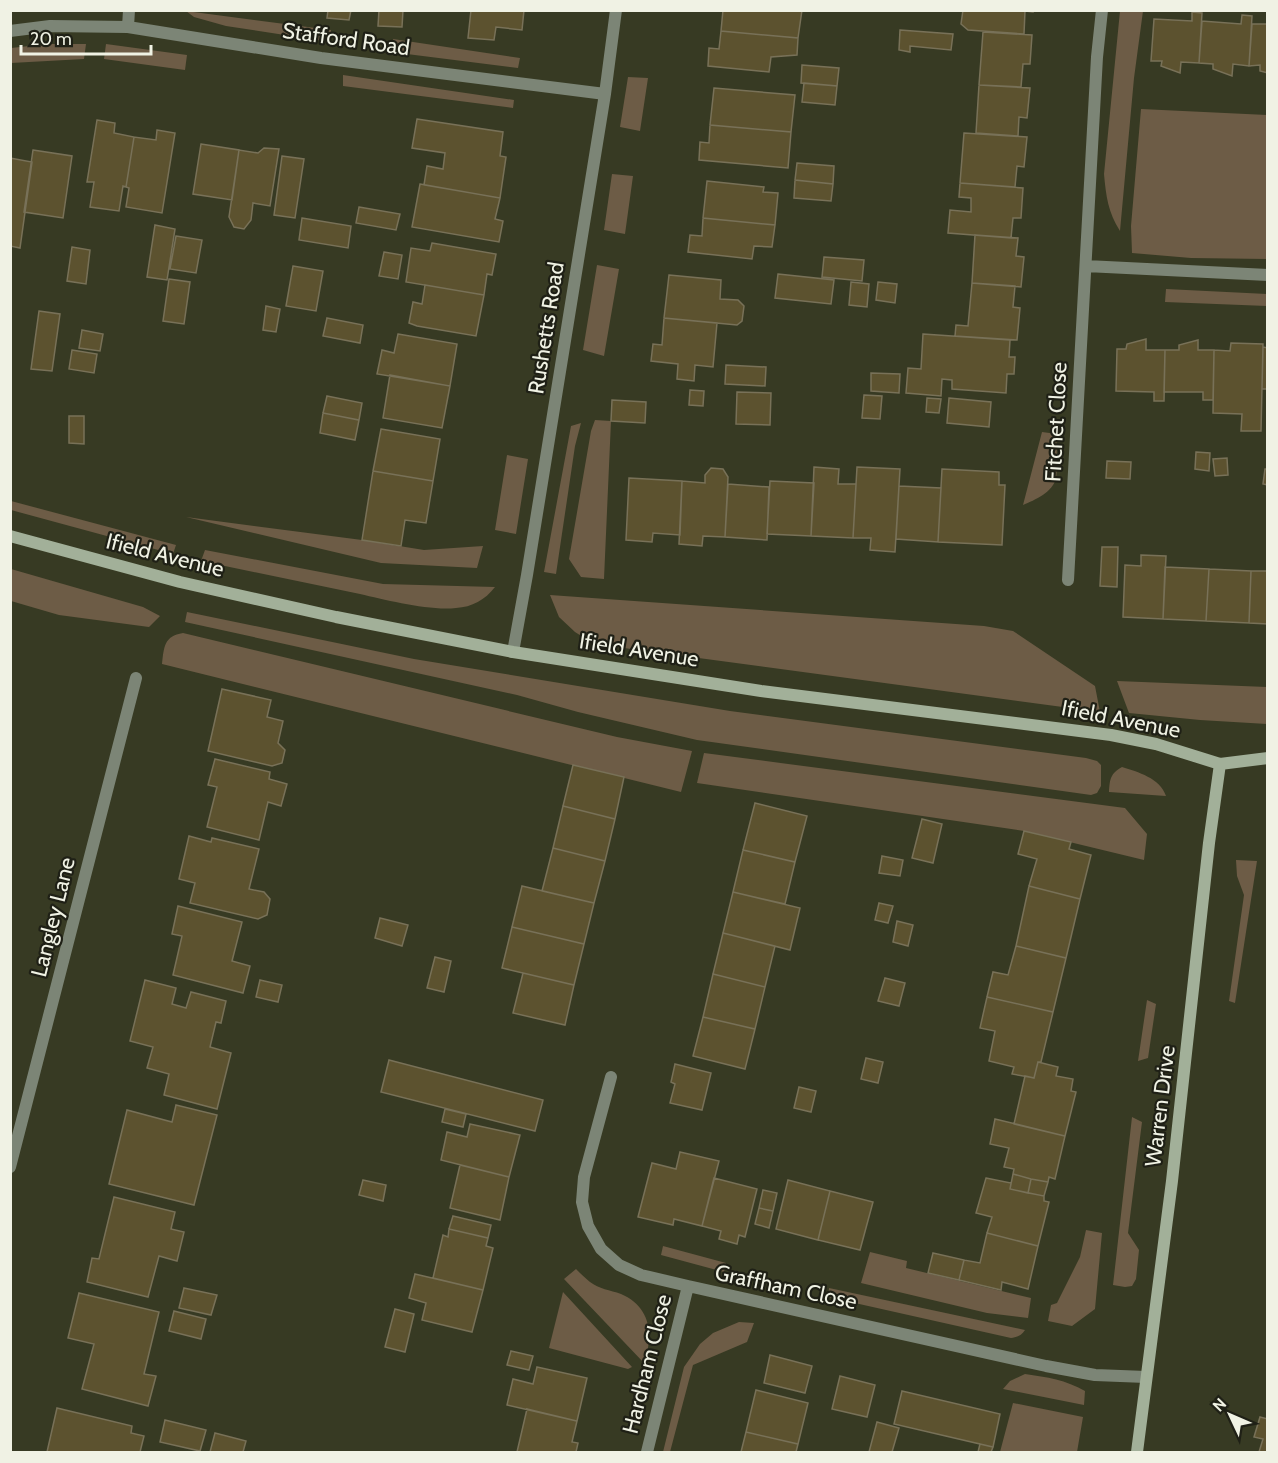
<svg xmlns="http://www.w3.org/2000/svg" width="1278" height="1463" viewBox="0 0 1278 1463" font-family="Cabin,sans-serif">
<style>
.green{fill:#6d5c46}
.building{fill:#5c522f;stroke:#787158;stroke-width:1.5}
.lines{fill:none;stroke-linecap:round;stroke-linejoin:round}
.street{stroke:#7c8576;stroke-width:12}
.secondary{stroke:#a2b099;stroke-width:12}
.labels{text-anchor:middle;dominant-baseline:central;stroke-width:4.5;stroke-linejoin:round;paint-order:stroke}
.street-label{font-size:22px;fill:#f0f2e4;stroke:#1f2016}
</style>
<rect width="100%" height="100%" fill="#373a23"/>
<path class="green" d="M186,11L331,30L330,42L226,26L194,17Z
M1120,11H1143L1134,78L1120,231C1108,212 1106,196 1104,174Z
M393,39L520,58L518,68L391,52Z
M47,44H86L84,59L11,63V48Z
M106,44L187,55L185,70L104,59Z
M343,75L514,100L513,108L343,86Z
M628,77L648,78L640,131L620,127Z
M1141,109L1267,115V259L1191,258L1132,253L1131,226Z
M612,174L633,176L625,234L604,230Z
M597,265L619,269L604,356L583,350Z
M1166,289L1267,294V306L1165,302Z
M595,420L611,421L604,579L581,577L569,559L591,431Z
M581,423L575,446L556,574L544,572L571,426Z
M1042,432L1057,434C1056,445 1058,468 1056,478C1053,492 1035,500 1023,505Z
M507,455L528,459L516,534L495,530Z
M11,501L176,545L173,554L11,510Z
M186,517L362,540L424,550L483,546L477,568L381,563Z
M205,550L383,584L495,587C485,600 472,607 456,608C429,611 386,600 360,594C307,583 254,572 201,561Z
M11,569L143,607L160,616L149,627L59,615L11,601Z
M550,595L984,626L1013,631L1095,686L1100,712L594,644L575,632L559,617Z
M187,612L414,659L730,711L1086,758L1097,761L1101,765V786L1097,793L1091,795L697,740L578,712L517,695L185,622Z
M183,633L617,737L692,751L681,792L162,664C164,647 164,636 183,633Z
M1117,681L1267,687V724L1200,720L1129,713Z
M704,753L1125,808L1147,834L1144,860L1024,831L697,783Z
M1122,767C1138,772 1160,778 1166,796L1109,792C1110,779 1110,774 1122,767Z
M1236,860L1257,861L1235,1003L1229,1001L1244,895L1237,876Z
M1147,1000L1156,1004L1148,1058L1138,1061Z
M1132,1117L1142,1122L1128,1233L1139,1250L1136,1279L1132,1286L1125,1287L1113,1285Z
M1086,1230L1102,1233L1095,1309L1072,1326L1048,1321L1051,1305L1057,1303L1080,1257Z
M663,1246L726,1263L724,1272L661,1255Z
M870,1252L907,1261L906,1268L1031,1298L1028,1318L987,1313L861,1283Z
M576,1269C580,1273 585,1278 590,1282C599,1289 610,1290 621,1294C651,1307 654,1335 644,1363L564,1279Z
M829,1288L1025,1330C1021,1336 1017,1337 1011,1338L828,1297Z
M563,1292L632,1367L628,1369L549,1348Z
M739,1322L754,1323L747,1342L693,1365L670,1452H663L684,1367L700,1344L713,1333Z
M1025,1374C1047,1377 1066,1380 1085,1391L1084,1405L1003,1389L1010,1381Z
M1013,1403L1083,1417L1077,1452H1000Z"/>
<path class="building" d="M328,10H351L349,20L327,18Z
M379,10H403L402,27L378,26Z
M471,10H524L522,30L496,27L494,40L468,38Z
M723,10H802L798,38L721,31Z
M963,10H1033V12L1025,11L1024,34L968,30L961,24Z
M1192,12L1202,13L1199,63L1181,62L1180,73L1161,66L1162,61H1151L1154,19L1192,21Z
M1242,15L1252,16L1249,66L1233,64L1232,76L1213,69V64L1199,63L1202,21L1241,24Z
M1252,24H1268V73L1260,71V65L1249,66Z
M900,30L953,34L951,50L910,46V52L899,50Z
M721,31L798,38L797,55L771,57L769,72L708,66L709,48L719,49Z
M983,32L1032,35L1030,64H1023L1021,87L979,85Z
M802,65L839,68L837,86L801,83Z
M804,83L837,86L835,105L802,102Z
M979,85L1030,88L1027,118L1019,117L1018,136L976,133Z
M714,88L795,95L791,132L710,125Z
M417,119L503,132L500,156L506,157L500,198L424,185L427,166L443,169L445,153L412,148Z
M97,120L115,123L114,133L134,137L126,187L123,186L119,211L90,207L94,182H87Z
M710,125L791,132L788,168L699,160L700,142L709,143Z
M157,130L175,133L162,213L126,207L129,188L126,187L134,137L156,140Z
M964,133L1027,137L1024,167L1017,166L1015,187L960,183Z
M201,144L239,150L232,200L193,194Z
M264,148L279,149L270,206L253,203L251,220L244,229L234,227L229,217L239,150L258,153Z
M33,150L72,156L63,218L24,212Z
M282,156L304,159L295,218L274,215Z
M10,158L32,162L20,248L10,246Z
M797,163L834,166L833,184L795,180Z
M795,180L833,184L831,201L794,198Z
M707,181L764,187L763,192L778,193L775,225L703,218Z
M960,183L1023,188L1021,218H1013L1011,238L948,233L950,210L971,212V198L959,197Z
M420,184L500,198L495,219L503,221L499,242L412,227Z
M359,207L400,214L396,230L356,223Z
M302,218L351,226L348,248L299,240Z
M703,218L775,225L772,247L754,246L752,259L688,252L690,235L702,236Z
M155,225L175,229L167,280L147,277Z
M975,235L1018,238L1016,256L1024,257L1021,287L972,283Z
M176,236L202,240L196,273L170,269Z
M432,243L496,254L492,275L487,274L484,295L406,282L411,248L430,251Z
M72,247L90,250L86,284L67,281Z
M384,252L402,255L398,279L379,276Z
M824,257L864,260L862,281L822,277Z
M293,266L323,271L316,311L286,306Z
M778,274L834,280L831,304L775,298Z
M669,275L721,280L720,299L738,300L744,306L742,321L737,325L664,318Z
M169,279L190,282L184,324L163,321Z
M851,282L869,284L867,307L849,305Z
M878,282L897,284L895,303L876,300Z
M972,283L1015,286L1013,307L1020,308L1017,340L955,336L956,325L968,326Z
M425,285L484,295L476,336L417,326L409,323L413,302L422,304Z
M266,306L280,309L276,332L263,330Z
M39,311L60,314L52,371L31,369Z
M327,318L363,325L360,343L323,336Z
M664,318L717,323L713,367L695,365L694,381L677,379L678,364L651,361L653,344L662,345Z
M82,330L103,334L100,351L79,348Z
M398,334L457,344L450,386L377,374L382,350L394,353Z
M923,334L1010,340L1009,357H1015L1014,374H1007L1006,393L952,389V380L942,379L941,396L906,393L908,368L921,369Z
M1146,339V350H1165L1164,401H1154V392L1116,391L1117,349H1126L1127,344Z
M1198,340V350H1214L1213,400H1203V392H1164L1165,350H1179V345Z
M1231,343L1263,344L1261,431H1241L1242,414L1213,413L1214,350L1230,351Z
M1263,347L1268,348V389H1262Z
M72,350L97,354L94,373L69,369Z
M726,365L766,367L765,386L725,384Z
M871,373L900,374L899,393L871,391Z
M390,375L450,386L442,428L383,418Z
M690,390L704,391L703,406L689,405Z
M737,392L771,393L770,425L736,424Z
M864,395L882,396L880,419L862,418Z
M327,396L362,403L359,420L323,413Z
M927,398L941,399L939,413L926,412Z
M949,398L991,402L989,427L947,423Z
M612,400L646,402L645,423L611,421Z
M323,413L359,420L355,440L320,433Z
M69,416H84V444L69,443Z
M381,429L440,439L433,481L373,471Z
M1196,452L1210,453L1209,471L1195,469Z
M1227,458L1228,475L1215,476L1213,459Z
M1107,461L1131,462L1130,479L1106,478Z
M814,467L839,469L838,484H856L853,538L811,536Z
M857,467L900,469L895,552L870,550L871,538H853Z
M711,468L723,469L728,477L725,537L703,536L702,546L679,544L682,481L705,483V475Z
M942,469L999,472V485H1005L1002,545L938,542Z
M1265,469H1268V485L1263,484Z
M373,471L433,481L426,523L405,520L401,546L362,540Z
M629,478L682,481L680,535L653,533L652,542L626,540Z
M770,481L814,483L811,536L767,534Z
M728,484L769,487L767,540L725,537Z
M899,486L941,488L938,542L896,539Z
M1102,547H1118L1117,587L1100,586Z
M1141,555L1166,556L1163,619L1123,617L1125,565L1141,566Z
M1165,567L1209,569L1206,621L1163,619Z
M1209,569L1251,571L1249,623L1206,621Z
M1251,571H1268V624L1249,623Z
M222,689L271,700L267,717L283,721L278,743L285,750L282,763L272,766L208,751Z
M215,759L270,772L269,779L287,784L281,806L268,802L259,840L207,827L217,787L208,785Z
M573,765L624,777L615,819L563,806Z
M755,803L807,816L795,862L743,850Z
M563,806L615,819L605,861L553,848Z
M922,819L942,824L933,863L912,858Z
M1024,831L1071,842L1069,849L1091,855L1080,899L1029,886L1037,859L1018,854Z
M189,836L211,842L212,838L259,849L249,889L264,892L270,899L267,915L258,919L190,903L195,883L179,879Z
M553,848L605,861L594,903L542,891Z
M743,850L795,862L785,904L733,892Z
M882,856L903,860L900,876L879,873Z
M522,886L594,903L584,944L512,927Z
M1029,886L1080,899L1066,958L1016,946Z
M733,892L800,908L790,950L723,933Z
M879,903L893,906L888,923L875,920Z
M178,906L242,922L232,961L250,966L243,993L173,975L182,936L172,934Z
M380,918L408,925L402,946L375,938Z
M897,921L913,925L908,946L893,942Z
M512,927L584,944L574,985L502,968Z
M723,933L775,946L765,987L713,974Z
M1016,946L1066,958L1053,1012L987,997L993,972L1008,975Z
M435,957L451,961L444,992L427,988Z
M523,973L574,985L565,1025L513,1013Z
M713,974L765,987L755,1029L703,1017Z
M885,978L905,983L899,1006L878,1001Z
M145,980L176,988L172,1004L186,1008L191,992L226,1001L221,1023L216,1022L210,1047L231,1053L217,1109L164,1095L169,1074L147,1068L153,1047L130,1041Z
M260,980L282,985L278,1002L256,997Z
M987,997L1053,1012L1041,1062H1038L1034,1078L1012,1074L1014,1067L989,1061L995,1031L980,1028Z
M703,1017L755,1029L745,1069L693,1056Z
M866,1058L883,1062L878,1083L861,1079Z
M389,1060L543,1100L535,1131L381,1092Z
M1038,1062L1058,1067L1056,1076L1073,1079L1071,1091L1076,1092L1065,1136L1014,1124L1025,1076L1034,1078Z
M675,1064L711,1073L702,1110L670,1103L675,1084L671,1082Z
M799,1087L816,1091L811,1112L794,1108Z
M176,1105L217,1115L194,1205L109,1184L127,1110L172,1122Z
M445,1109L466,1114L463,1127L442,1122Z
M995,1119L1065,1136L1055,1179L1049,1177L1048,1182L1031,1179L1013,1174L1014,1169L1004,1167L1009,1148L990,1144Z
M470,1124L520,1135L509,1177L441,1160L447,1132L467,1137Z
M680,1152L719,1161L702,1226L674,1219L673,1225L638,1217L652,1163L676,1169Z
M460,1165L509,1177L500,1220L450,1208Z
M1013,1174L1031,1179L1028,1193L1010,1189Z
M714,1178L757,1189L745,1237L739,1235L737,1244L719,1239L721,1231L702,1226Z
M986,1178L1011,1183L1010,1189L1044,1196V1201L1049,1202L1038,1246L987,1233L992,1217L976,1213Z
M1031,1179L1048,1182L1044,1196L1028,1193Z
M363,1180L386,1185L383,1201L359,1195Z
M788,1180L830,1191L818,1240L776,1229Z
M763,1190L777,1193L773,1211L759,1208Z
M830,1191L873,1202L860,1250L818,1240Z
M114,1197L175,1212L171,1229L184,1232L177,1261L159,1256L148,1297L87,1282L92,1258L99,1259Z
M759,1208L773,1211L769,1228L755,1224Z
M453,1216L491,1225L488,1238L449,1229Z
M449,1229L488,1238L486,1246L493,1248L483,1290L433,1278L443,1235L448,1237Z
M987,1233L1038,1246L1028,1289L1002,1282L1001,1290L959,1280L964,1260L980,1263Z
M933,1253L964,1260L959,1280L928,1273Z
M415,1274L483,1290L472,1332L422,1320L426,1303L409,1298Z
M184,1288L217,1295L211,1315L179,1308Z
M79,1293L159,1312L144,1374L156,1376L148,1406L82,1389L94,1344L68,1338Z
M395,1309L414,1314L405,1352L385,1347Z
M174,1311L206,1319L201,1339L169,1331Z
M511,1351L533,1356L529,1370L507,1365Z
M770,1355L812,1366L805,1393L764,1383Z
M537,1367L587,1378L577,1421L507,1405L513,1379L533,1384Z
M840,1376L875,1385L867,1417L832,1409Z
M756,1390L808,1403L798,1444L746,1432Z
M902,1391L1000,1414L993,1447L894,1424Z
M57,1408L132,1426L131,1433L144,1436L140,1452H47Z
M527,1409L577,1421L572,1442L578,1443L576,1452H517Z
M1260,1417L1268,1419V1452H1259L1263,1439L1254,1437Z
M165,1420L206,1430L200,1451L160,1442Z
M877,1422L899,1428L892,1452H869Z
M746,1432L798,1444L796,1452H741Z
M215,1433L246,1441L243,1452H210Z
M980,1444L993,1447L991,1452H978Z"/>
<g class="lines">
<path class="street" d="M128,27L129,10
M10,31L50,26L128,27L321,58L605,94
M1086,266L1268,275
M1068,580L1097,57L1102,10
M513,652L527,575L605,94L616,10
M611,1077L584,1177L582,1202L588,1226L601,1249L619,1265L641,1275L688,1286L1046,1366L1095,1375L1146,1377
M10,1167L136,678
M647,1452L688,1286"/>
<path class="secondary" d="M10,536L180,582L336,617L513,652L761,691L1111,735L1156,744L1220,764L1268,758
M1137,1452L1172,1181L1209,843L1220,764"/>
</g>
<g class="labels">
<g class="street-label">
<text transform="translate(346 39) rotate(8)">Stafford Road</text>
<text transform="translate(546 328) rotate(-81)">Rushetts Road</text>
<text transform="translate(1056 422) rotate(-87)">Fitchet Close</text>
<text transform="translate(165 555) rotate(14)">Ifield Avenue</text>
<text transform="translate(639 650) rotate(9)">Ifield Avenue</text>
<text transform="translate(1121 719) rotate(11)">Ifield Avenue</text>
<text transform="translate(53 917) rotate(-76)">Langley Lane</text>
<text transform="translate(1160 1106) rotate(-83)">Warren Drive</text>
<text transform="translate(786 1287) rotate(12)">Graffham Close</text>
<text transform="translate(647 1364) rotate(-76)">Hardham Close</text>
</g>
</g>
<rect width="1278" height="1463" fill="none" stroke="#f0f2e4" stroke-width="24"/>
<g transform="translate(1230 1415) rotate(314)" stroke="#1f2016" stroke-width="4.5" paint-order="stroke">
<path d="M0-4.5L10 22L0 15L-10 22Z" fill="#f0f2e4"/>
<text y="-9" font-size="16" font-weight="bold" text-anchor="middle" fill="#f0f2e4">N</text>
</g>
<path d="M21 45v9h130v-9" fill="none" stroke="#f0f2e4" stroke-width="3"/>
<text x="30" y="45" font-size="18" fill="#f0f2e4" stroke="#1f2016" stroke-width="4.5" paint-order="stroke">20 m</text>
</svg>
